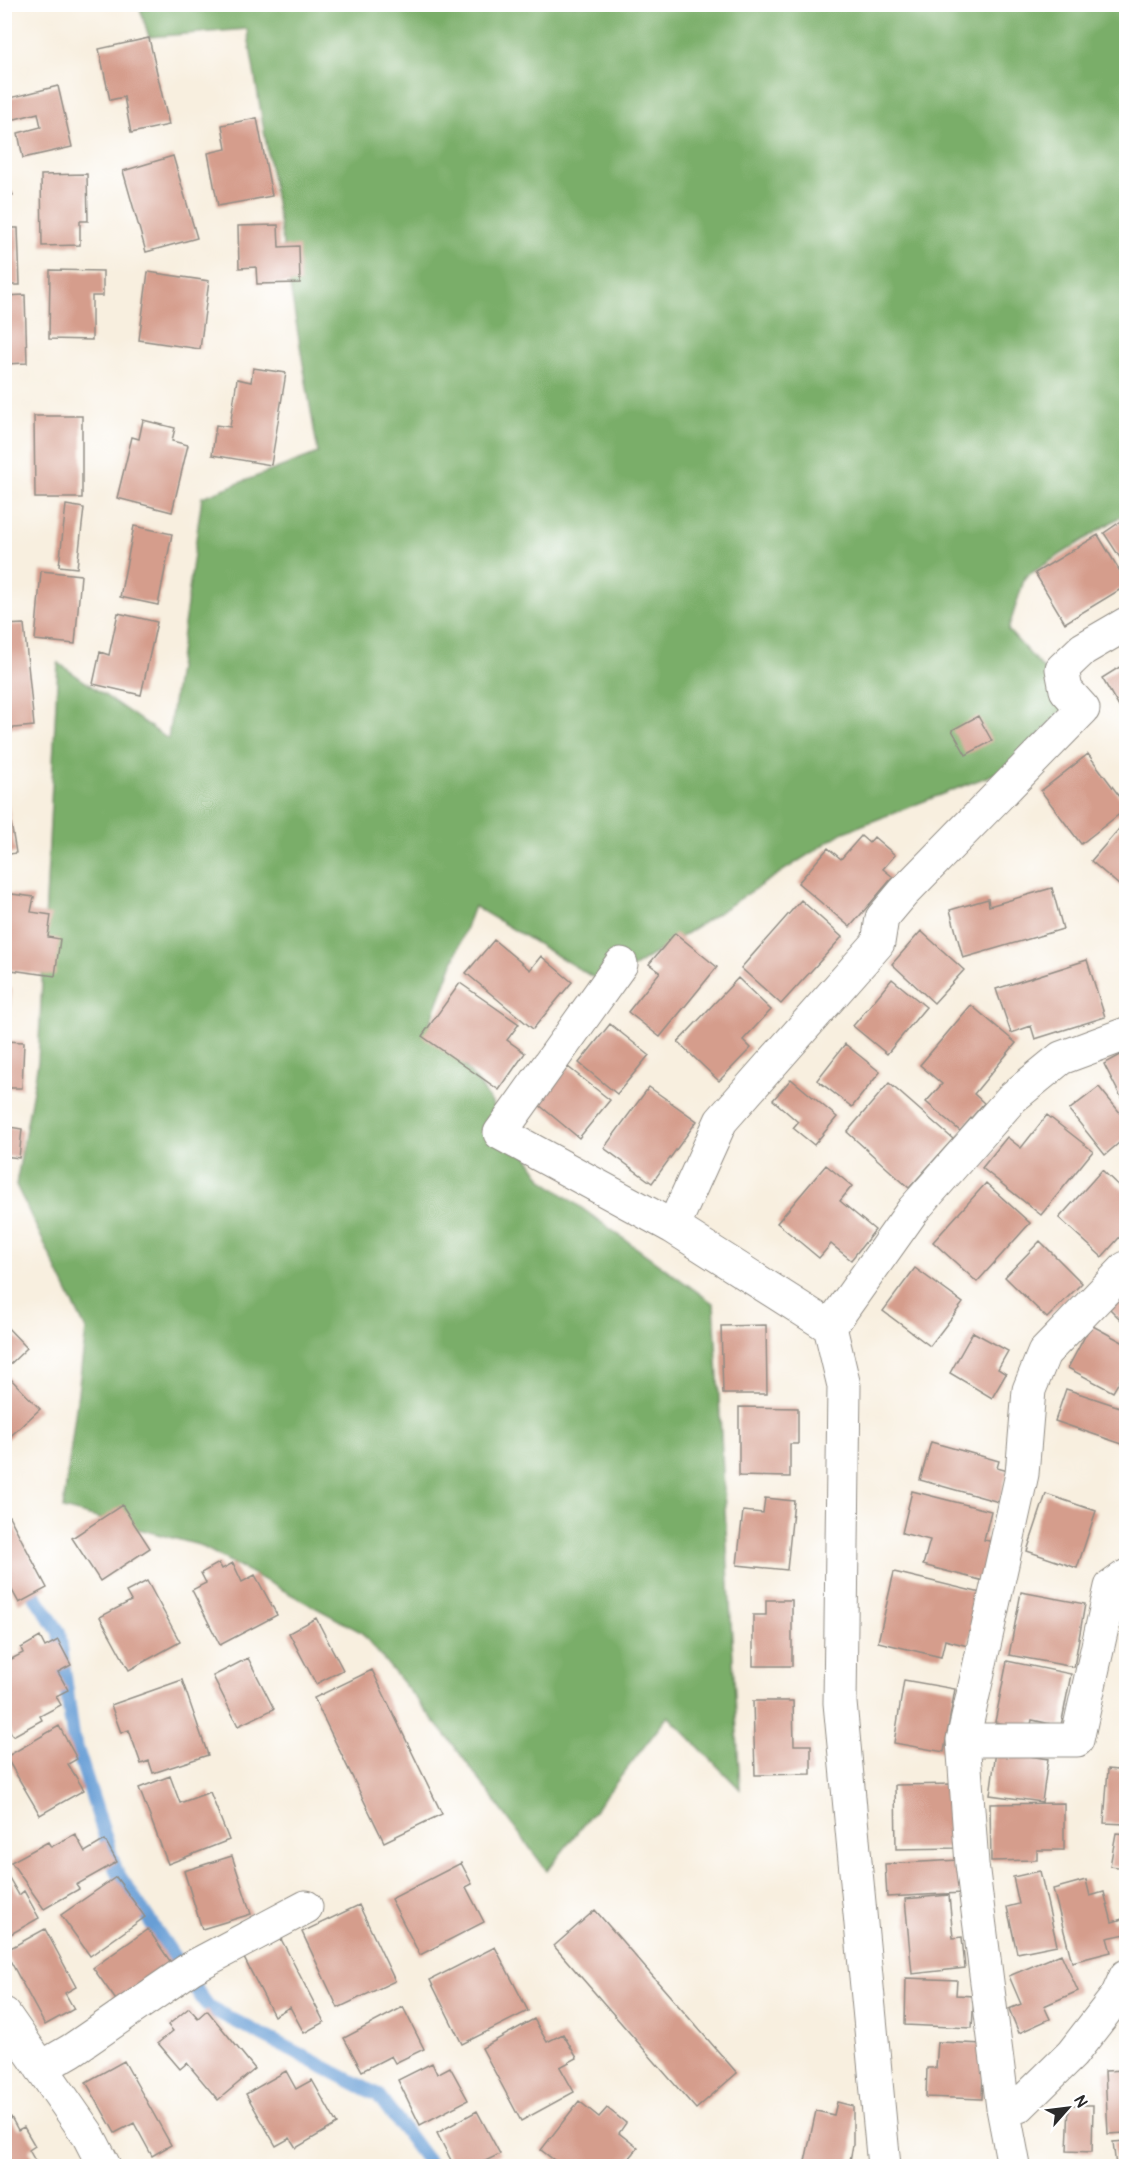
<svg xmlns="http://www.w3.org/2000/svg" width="1131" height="2171" viewBox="0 0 1131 2171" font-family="Pangolin,sans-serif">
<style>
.forest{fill:#7aae69;stroke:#526c4a;stroke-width:1.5}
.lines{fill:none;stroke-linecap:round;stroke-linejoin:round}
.stream{stroke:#679ed5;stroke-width:14}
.building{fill:#d59d8c}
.minor-casing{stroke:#928d85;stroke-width:35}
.minor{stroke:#fff;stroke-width:33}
</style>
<rect width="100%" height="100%" fill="#fff"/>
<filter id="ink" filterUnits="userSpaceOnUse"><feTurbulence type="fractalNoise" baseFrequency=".0167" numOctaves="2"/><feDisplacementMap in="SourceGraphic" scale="12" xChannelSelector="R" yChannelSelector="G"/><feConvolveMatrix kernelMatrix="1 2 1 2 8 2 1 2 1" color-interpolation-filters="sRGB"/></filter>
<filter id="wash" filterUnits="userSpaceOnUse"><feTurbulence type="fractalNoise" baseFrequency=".008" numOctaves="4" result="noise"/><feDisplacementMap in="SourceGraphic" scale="24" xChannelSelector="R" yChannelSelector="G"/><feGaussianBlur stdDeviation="1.35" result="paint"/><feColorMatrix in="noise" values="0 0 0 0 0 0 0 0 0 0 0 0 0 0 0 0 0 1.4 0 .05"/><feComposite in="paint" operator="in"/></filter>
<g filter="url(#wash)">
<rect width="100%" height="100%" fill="#f8efdf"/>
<path class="forest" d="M139,5H1126V513L1025,577L1008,630L1072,700L1007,769L842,833L606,985L474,906L430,1024L480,1085L543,1180L714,1304L740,1789L668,1716L547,1871L449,1739L361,1632L199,1545L63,1509L86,1330L16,1185L38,1062L58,663L168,739L202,497L318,453L247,29L149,37Z"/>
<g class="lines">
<path class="stream" d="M24,1580L59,1632L73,1736L116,1871L208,2007L378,2095L431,2166"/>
</g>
<g id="blocks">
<path class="building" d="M149,38L169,125L131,133L124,97L110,100L99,49Z
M58,86L72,147L23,158L18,133L41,127L38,113L11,120L6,99Z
M257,118L272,196L218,206L208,153L226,149L222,125Z
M173,156L197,238L146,252L123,171Z
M87,174L88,221H80V245L42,246L41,175Z
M4,177L13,195L4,199Z
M278,225L279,247L299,246L300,283L257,284L256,267L239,268L238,226Z
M4,228H18L20,285H4Z
M50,270L103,271V296H92V340L49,339Z
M148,272L209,281L200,349L139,340Z
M25,295L27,363L4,364V296Z
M253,368L286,373L271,465L212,455L216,425L230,427L237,379L251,382Z
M34,416H82V498H35Z
M143,420L175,428L172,441L188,445L172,512L117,498L132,437L139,439Z
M66,505L84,508L77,568L59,566Z
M1126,518V567L1104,533Z
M134,526L172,534L158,605L120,597Z
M1098,535L1126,581V586L1065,623L1035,573Z
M41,571L81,575L75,644L35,640Z
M118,613L157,622L141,695L93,684L100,652L109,655Z
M24,624L34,726L4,729V625Z
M1126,663V719L1102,678Z
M978,716L992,741L966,755L952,730Z
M1088,754L1126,805V809L1081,844L1041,791Z
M4,799H7L16,853L4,855Z
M1126,821V891L1091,861Z
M861,836L869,843L874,837L895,855L883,869L893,877L850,927L798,883L828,848L841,859Z
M1052,888L1063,929L963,958L950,910L988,899L989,906Z
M4,893L34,897L31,912L51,915L48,937L60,939L55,976L4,969Z
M801,900L842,937L781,1004L741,968Z
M921,931L964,970L934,1003L892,964Z
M675,933L717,967L660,1037L628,1012L660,972L649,964Z
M494,940L530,970L541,956L572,982L533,1029L466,973Z
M1087,960L1105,1017L1035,1039L1031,1026L1011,1033L996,989Z
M738,978L771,1010L743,1040L751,1048L719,1081L678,1042Z
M892,979L926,1007L887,1054L853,1026Z
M460,983L519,1024L507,1040L525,1053L499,1090L422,1036Z
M4,987L12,988L9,1023L4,1022Z
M971,1005L1016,1043L974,1094L984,1103L960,1131L926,1102L942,1084L920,1065Z
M610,1024L649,1055L617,1094L579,1063Z
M4,1041L24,1042L22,1088H4Z
M845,1044L880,1072L852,1107L817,1080Z
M1126,1052V1107L1104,1064Z
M568,1067L610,1100L579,1138L538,1104Z
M791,1079L837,1117L814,1145L793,1128L798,1122L773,1100Z
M889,1083L953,1139L909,1188L847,1132Z
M649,1087L697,1121L652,1183L604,1148Z
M1099,1087L1126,1120V1137L1105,1155L1069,1110Z
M1047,1115L1093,1151L1041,1215L982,1168L1007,1137L1021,1148Z
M4,1126L22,1129L19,1158L4,1156Z
M826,1165L852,1186L840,1201L875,1230L851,1260L831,1244L819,1258L777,1223Z
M1102,1170L1126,1193V1230L1102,1257L1059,1218Z
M986,1183L1030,1223L977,1282L933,1242Z
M1040,1241L1082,1283L1047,1318L1005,1277Z
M915,1268L963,1303L930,1346L883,1311Z
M1126,1292V1325L1110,1309Z
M4,1324L27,1348L4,1370Z
M766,1325L767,1394H723L721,1326Z
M1091,1325L1126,1344V1384L1120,1380L1113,1392L1068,1368Z
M973,1332L1008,1351L998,1369L1006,1374L992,1398L950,1373Z
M4,1372L40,1409L4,1442Z
M1066,1389L1126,1409V1439L1125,1445L1055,1421Z
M739,1407L798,1408V1444H790V1477L739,1476Z
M931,1442L999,1461L997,1468L1008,1471L999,1502L920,1480Z
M912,1491L991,1511L984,1540L994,1542L984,1581L923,1565L930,1540L902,1533Z
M1046,1494L1096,1511L1077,1568L1027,1551Z
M765,1498L794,1501L787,1570L737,1565L743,1511L763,1513Z
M122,1505L150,1548L100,1581L72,1538Z
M9,1516L47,1588L19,1603L8,1583L4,1585V1518Z
M219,1563L222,1569L233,1563L242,1582L255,1575L277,1615L220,1645L192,1590L206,1583L201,1573Z
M894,1572L981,1593L968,1646L945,1640L941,1657L878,1642Z
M147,1581L180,1642L129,1670L100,1617L131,1601L126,1592Z
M1021,1592L1085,1604L1074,1667L1009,1655Z
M766,1600H792V1666H753V1615H766Z
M316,1618L343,1670L316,1684L289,1633Z
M40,1637L45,1647L58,1640L71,1665L58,1672L68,1690L56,1696L61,1705L40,1716L42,1720L13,1736L4,1720V1663L23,1653L21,1648Z
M248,1658L274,1709L238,1726L213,1676Z
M1007,1661L1071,1674L1061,1726L1032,1720L1030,1729L995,1722Z
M372,1670L442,1814L384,1842L314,1698Z
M182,1680L208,1755L153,1773L149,1761L141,1764L129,1730L121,1733L111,1705Z
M904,1680L955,1689L944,1752L894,1743Z
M753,1701H793L794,1745H811V1774L755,1775Z
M59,1726L77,1759L68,1764L84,1790L40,1815L6,1757Z
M996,1751L1048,1759L1042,1802L990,1795Z
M1108,1769L1126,1771V1824L1104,1823Z
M170,1776L180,1803L210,1792L229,1840L168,1864L139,1788Z
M957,1784L959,1848L896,1849L895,1785Z
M1064,1803V1850H1037V1860L991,1861L990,1804Z
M1116,1833L1126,1834V1868L1110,1866Z
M75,1834L85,1852L105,1840L117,1862L76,1885L79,1889L44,1909L11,1862L48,1842L51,1847Z
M232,1856L251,1914L202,1929L184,1871Z
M959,1860L962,1893L887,1897L885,1864Z
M461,1863L472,1884L466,1887L484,1922L420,1955L391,1899Z
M4,1869L19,1895L24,1891L39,1918L4,1938Z
M1040,1871L1057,1945L1017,1953L1007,1907L1019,1904L1013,1877Z
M116,1877L145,1917L90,1956L61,1915Z
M1086,1880L1090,1896L1104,1892L1112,1922L1126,1918V1934L1107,1938L1111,1952L1072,1962L1053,1889Z
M949,1895L953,1938L962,1937L965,1968L912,1974L905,1899Z
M359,1905L395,1981L338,2008L302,1932Z
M595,1910L737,2073L696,2109L554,1946Z
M45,1929L76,1987L65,1993L74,2009L45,2025L5,1951Z
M148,1929L172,1964L118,2003L93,1968Z
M281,1939L324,2022L304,2033L290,2007L274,2016L244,1958Z
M495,1947L528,2011L462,2044L430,1980Z
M1061,1954L1078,1991L1044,2006L1050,2019L1019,2033L1009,2009L1021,2004L1009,1976Z
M906,1978L957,1980L956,1995L974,1996L972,2028L905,2025Z
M403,2007L424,2049L395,2063L391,2056L362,2071L344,2038Z
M189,2008L198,2018L207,2010L255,2069L218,2100L187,2063L180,2069L158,2043L173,2031L168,2025Z
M534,2019L547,2042L563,2034L577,2058L560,2067L574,2092L521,2121L482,2048Z
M938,2042L984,2044L982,2099L926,2097L927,2068H936Z
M124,2061L171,2145L152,2156L134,2123L115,2133L86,2082Z
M432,2063L437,2074L450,2067L468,2100L420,2125L398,2080Z
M1126,2070V2133L1108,2134L1105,2071Z
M286,2071L296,2089L312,2080L337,2124L296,2148L290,2138L276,2146L246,2094Z
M579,2101L599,2117L607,2108L626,2123L619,2133L638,2148L623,2166H562L541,2150Z
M837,2102L853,2106V2145L849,2166H804L816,2111L834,2115Z
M1069,2105H1093L1092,2152L1067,2151Z
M477,2111L500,2154L475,2166H454L437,2133Z
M11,2117L18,2130L24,2127L35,2146L29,2150L38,2166H4V2121Z
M1126,2141V2166H1116L1113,2142Z"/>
</g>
</g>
<g filter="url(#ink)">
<use href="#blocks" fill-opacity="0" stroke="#928d85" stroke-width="1.5"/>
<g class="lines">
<defs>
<path id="minor" d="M621,964L500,1133L673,1227
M830,1327L673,1227L721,1121L878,943L882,918L903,893L1083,709L1066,690L1062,669L1083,649L1126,624
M963,1740H1077L1111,1587L1125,1577
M4,2014L88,2135L104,2166
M41,2068L72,2050L191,1968L306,1907
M1003,2108L1019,2106L1072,2054L1117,1996L1126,1976
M884,2166L840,1703L844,1386L830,1327L913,1210L1012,1098L1061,1058L1126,1034
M1014,2166L1003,2108L972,1864L963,1740L1022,1474L1029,1390L1044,1353L1126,1268"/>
</defs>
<use href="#minor" class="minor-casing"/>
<use href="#minor" class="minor"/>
</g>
</g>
<rect width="1131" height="2171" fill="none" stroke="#fff" stroke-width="24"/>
<g transform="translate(1068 2108) rotate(62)" stroke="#ffffff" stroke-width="4.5" paint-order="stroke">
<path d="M0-4.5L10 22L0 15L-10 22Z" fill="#2b2b2b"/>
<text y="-9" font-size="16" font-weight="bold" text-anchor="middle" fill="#2b2b2b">N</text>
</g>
</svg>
